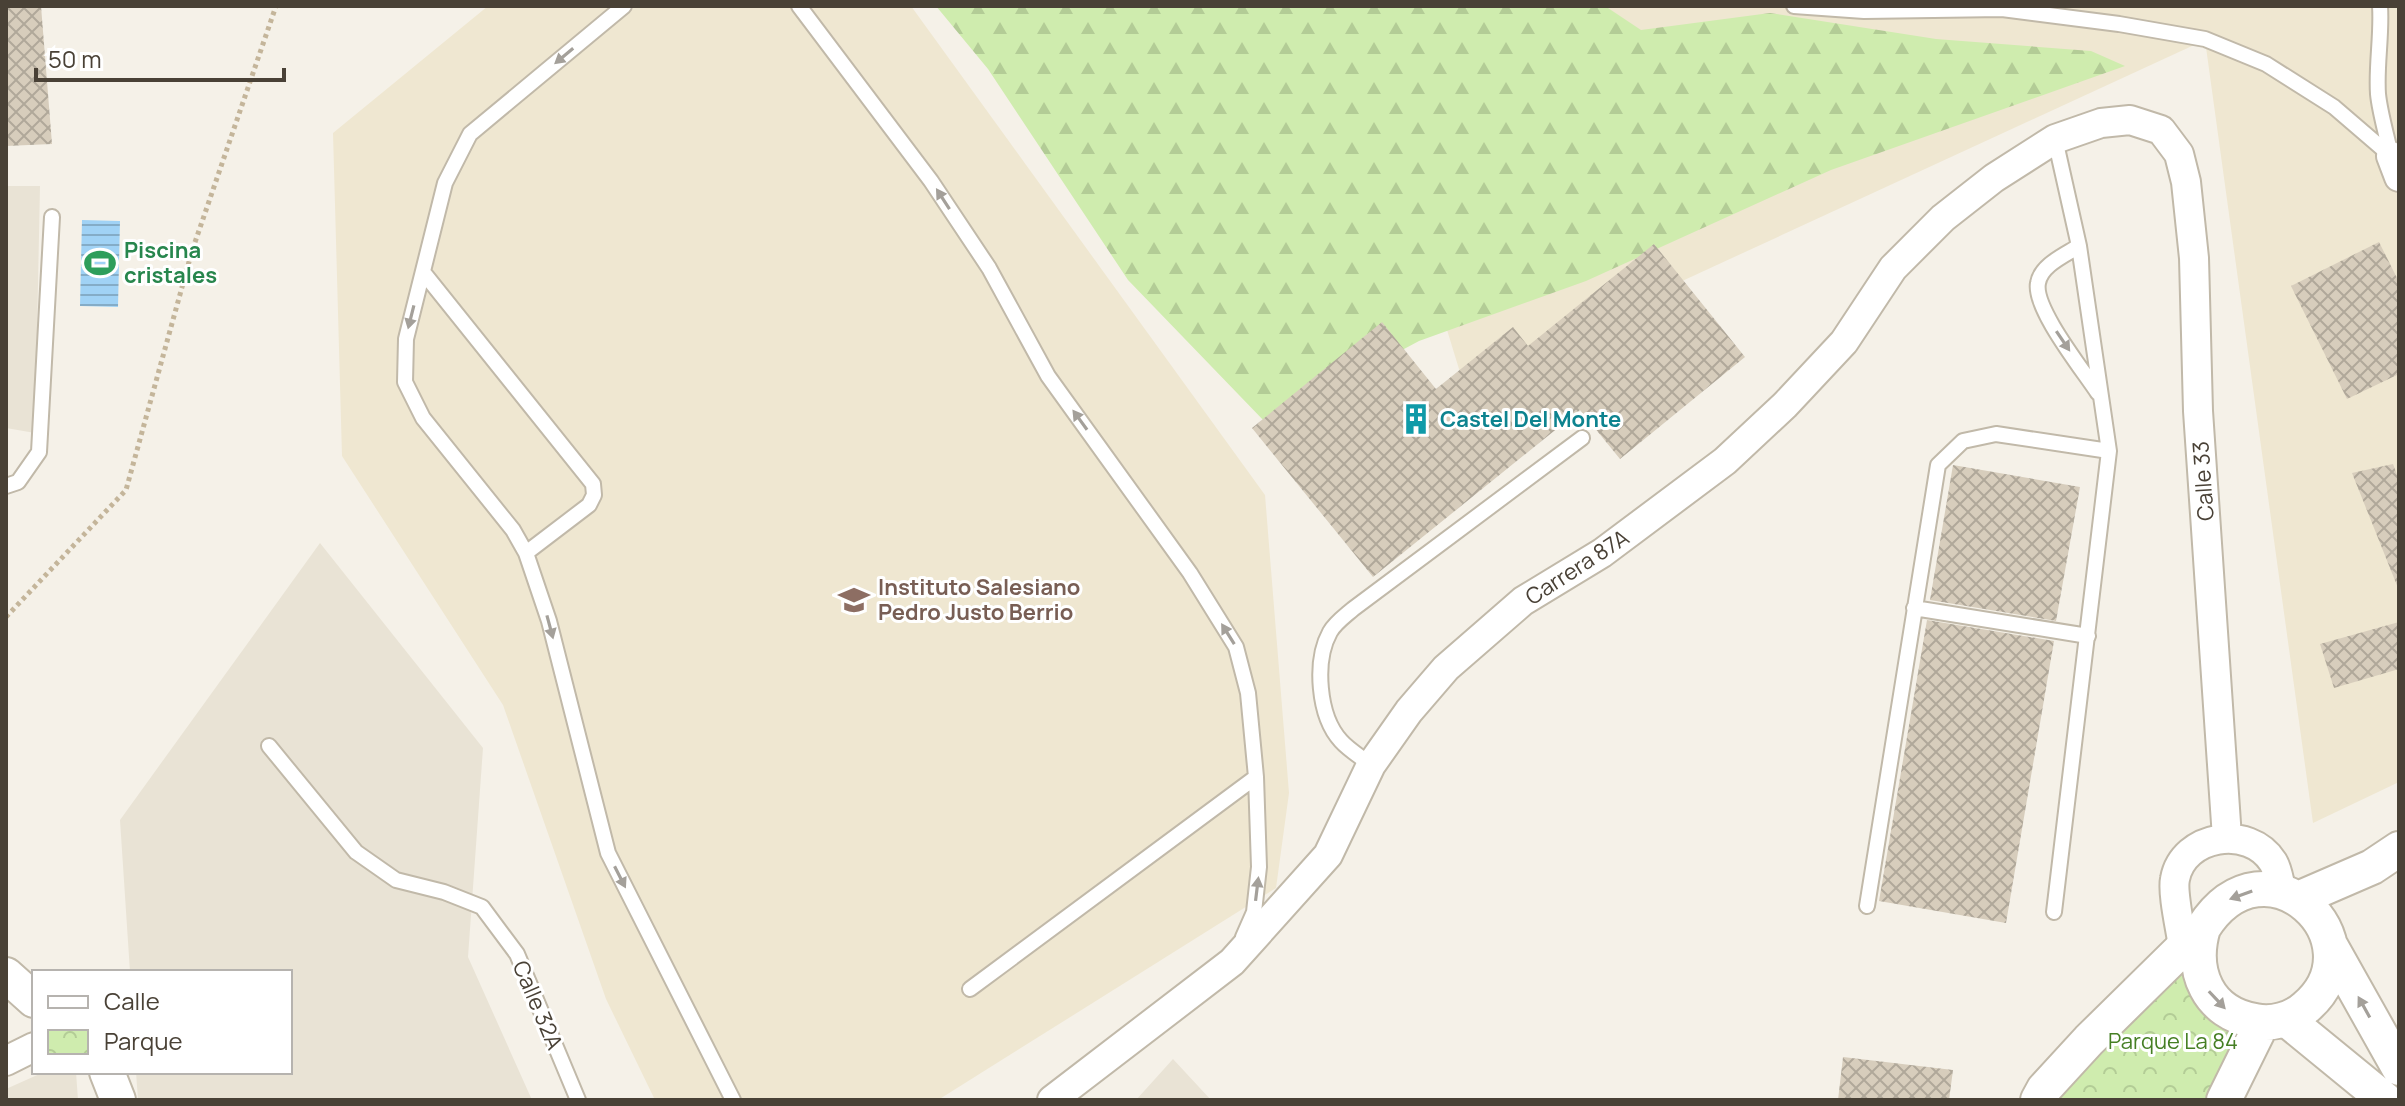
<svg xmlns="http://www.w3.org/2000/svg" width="2405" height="1106" viewBox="0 0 2405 1106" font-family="Manrope,sans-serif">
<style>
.residential{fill:#e9e3d5}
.education{fill:#efe7d1}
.forest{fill:url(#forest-firs)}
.park{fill:url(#park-crowns)}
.water{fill:url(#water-rules)}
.building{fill:url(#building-cross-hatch)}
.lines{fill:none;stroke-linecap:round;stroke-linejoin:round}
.service-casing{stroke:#c1b9a9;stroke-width:18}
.minor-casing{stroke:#c1b9a9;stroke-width:32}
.tertiary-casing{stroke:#c1b9a9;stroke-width:38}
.path{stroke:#c4b59a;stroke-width:5;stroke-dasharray:4 4;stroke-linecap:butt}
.service{stroke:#fff;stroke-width:14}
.minor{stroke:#fff;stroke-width:28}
.tertiary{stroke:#fff;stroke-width:34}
.oneway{fill:#a4a09a}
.labels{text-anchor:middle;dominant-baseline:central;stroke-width:6;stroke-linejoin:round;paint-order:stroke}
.leisure-label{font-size:22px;font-weight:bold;fill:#27864d;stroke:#fff;text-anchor:start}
.culture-label{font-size:22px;font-weight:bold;fill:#0d838f;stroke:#fff;text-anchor:start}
.street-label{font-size:22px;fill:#494136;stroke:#fff}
.education-label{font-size:22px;font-weight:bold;fill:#785e54;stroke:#fff;text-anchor:start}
.park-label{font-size:22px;fill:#467f24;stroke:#fff}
</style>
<defs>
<pattern id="forest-firs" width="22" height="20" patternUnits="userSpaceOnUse" patternTransform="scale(2)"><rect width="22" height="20" fill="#cfecae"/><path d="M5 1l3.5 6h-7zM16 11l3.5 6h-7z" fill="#b3cc96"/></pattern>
<pattern id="park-crowns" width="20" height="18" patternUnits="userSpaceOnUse" patternTransform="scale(2)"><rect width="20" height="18" fill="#cfecae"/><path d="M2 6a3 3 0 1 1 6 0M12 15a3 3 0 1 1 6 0" fill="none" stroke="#b3cc96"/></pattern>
<pattern id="water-rules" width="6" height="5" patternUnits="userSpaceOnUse" patternTransform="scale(2)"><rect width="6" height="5" fill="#a0d2f5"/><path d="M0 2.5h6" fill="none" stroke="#84acc7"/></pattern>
<pattern id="building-cross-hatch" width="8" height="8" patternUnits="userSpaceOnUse" patternTransform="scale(2)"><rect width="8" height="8" fill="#d7cdbc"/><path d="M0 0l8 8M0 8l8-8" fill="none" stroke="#b0a89a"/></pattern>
</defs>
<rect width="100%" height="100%" fill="#f5f1e8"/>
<path class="residential" d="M6,186H40L35,433L6,428Z
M320,543L483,748L468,957L532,1100H138L136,1072H290V972H130L120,820Z
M1173,1059L1211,1100H1136Z
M44,1072H76L78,1100H6V1089Z"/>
<path class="education" d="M488,6H911L1265,495L1289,793L1276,888L938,1100H655L606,999L503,705L342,456L333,133Z
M1437,6H2399V782L2313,823L2205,40L1463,382L1386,131Z"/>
<path class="forest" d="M936,6H1605L1641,30L1770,13L1936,39L2091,51L2125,66L1831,170L1586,281L1419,341L1266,423L1128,280L988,69Z"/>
<path class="park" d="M2203,928L2208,991L2262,1023L2226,1100H2044Z"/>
<path class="water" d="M82,220L120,221L118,307L80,306Z"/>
<path class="building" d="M6,6H41L52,144L6,146Z
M2379,242L2399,282V374L2347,399L2291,286Z
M1654,244L1745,357L1620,459L1580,410L1373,577L1252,428L1382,322L1436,389L1513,327L1528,346Z
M2393,464L2399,480L2398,588L2352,473Z
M1953,465L2080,487L2056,621L1930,600Z
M1927,620L2054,641L2006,923L1879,901Z
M2399,622V669L2334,688L2320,644Z
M1843,1057L1953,1070L1949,1100H1838Z"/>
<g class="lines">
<defs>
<path id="service" d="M624,6L470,134L445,183L406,339L405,382L423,418L513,530L526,553L549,621L608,853L733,1100
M799,6L931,181L989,268L1048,376L1190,573L1236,647L1248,693L1256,777L1259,867L1254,912L1243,937
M1794,6L1864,11L2002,9L2119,24L2205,39L2266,64L2334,107L2391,156
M2380,6C2382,35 2376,65 2378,94C2380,114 2387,136 2391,156
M2079,246C2065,255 2041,265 2038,283C2033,308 2083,370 2098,393
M423,272L593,484L594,495L589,505L526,553
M6,486L18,482L39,452L52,217
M1914,608L2088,636
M269,746L356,852L396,880L444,892L482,907L517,954L578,1100
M1371,765C1361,757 1349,750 1341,741C1318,716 1314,661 1330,632C1335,623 1345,616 1353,609L1582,438
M1867,906L1938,465L1963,441L1996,434L2109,451
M2054,912L2109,451L2079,246L2055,139
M970,989L1256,777"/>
<path id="minor" d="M2391,156L2399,177
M2183,947C2181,931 2172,893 2175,879C2183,835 2249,824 2273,862C2278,870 2279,882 2282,892
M6,1061L34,1047
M1052,1100L1232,962L1328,855L1371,765L1409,711L1446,668L1523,601L1602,553L1725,461L1785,405L1844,342L1893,268L1943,218L1994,178L2055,139L2101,123L2130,120L2161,130L2179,154L2186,182L2194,258L2198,411L2227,838"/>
<path id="tertiary" d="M2298,899L2372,867L2399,849
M2330,945L2399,1068
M6,975L34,1000
M2286,1019L2385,1100
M107,1072L118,1100
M2038,1100L2044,1089L2089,1040L2203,928C2266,829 2382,942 2306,1007C2293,1019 2272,1025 2255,1021C2208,1013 2190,972 2203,928
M2224,1100L2262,1023"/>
</defs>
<use href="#service" class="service-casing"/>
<use href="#minor" class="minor-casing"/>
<use href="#tertiary" class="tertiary-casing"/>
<path class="path" d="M6,617L126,490L192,251L276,6"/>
<use href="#service" class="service"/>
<use href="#minor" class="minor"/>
<use href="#tertiary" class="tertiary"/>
</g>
<defs><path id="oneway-solid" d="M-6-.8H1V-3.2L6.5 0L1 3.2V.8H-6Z" transform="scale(2)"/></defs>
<g class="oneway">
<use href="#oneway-solid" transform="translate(564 56) rotate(140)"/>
<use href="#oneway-solid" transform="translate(943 199) rotate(-123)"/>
<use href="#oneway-solid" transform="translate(411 317) rotate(104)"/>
<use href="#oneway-solid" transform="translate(2063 341) rotate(56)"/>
<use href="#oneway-solid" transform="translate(1080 420) rotate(-126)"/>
<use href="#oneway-solid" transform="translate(550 627) rotate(75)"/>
<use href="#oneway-solid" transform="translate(1228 634) rotate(-122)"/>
<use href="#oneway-solid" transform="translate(620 877) rotate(63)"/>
<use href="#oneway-solid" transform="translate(1257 889) rotate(-83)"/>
<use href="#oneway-solid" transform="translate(2241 895) rotate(160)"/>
<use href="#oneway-solid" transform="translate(2217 1000) rotate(47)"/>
<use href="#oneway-solid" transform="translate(2364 1007) rotate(-119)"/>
</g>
<defs>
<symbol id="stadium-bare" viewBox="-9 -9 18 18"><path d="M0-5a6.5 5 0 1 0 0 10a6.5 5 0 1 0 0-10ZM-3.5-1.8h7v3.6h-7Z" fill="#2e9e5b" stroke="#fff" stroke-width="2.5" paint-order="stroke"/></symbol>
<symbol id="building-bare" viewBox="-9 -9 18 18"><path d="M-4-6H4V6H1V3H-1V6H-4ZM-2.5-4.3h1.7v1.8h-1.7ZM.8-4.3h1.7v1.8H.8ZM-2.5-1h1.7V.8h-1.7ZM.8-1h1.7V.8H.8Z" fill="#0f9aa8" stroke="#fff" stroke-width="2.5" paint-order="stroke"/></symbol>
<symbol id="school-bare" viewBox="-9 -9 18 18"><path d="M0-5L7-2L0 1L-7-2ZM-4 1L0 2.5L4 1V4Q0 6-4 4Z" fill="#8d6e63" stroke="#fff" stroke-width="2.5" paint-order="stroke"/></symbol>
</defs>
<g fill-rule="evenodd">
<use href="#stadium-bare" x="78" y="241" width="44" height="44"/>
<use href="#building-bare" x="1394" y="397" width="44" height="44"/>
<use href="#school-bare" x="832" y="578" width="44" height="44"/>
</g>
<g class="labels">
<g class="leisure-label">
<text x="124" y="250">Piscina<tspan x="124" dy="25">cristales</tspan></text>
</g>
<g class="culture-label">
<text x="1440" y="419">Castel Del Monte</text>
</g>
<g class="street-label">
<text transform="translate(2203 481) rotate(-94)">Calle 33</text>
<text transform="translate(1577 567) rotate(-33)">Carrera 87A</text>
<text transform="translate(538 1005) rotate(67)">Calle 32A</text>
</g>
<g class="education-label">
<text x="878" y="587">Instituto Salesiano<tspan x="878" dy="25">Pedro Justo Berrio</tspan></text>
</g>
<g class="park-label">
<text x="2173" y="1041">Parque La 84</text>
</g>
</g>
<rect width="2405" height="1106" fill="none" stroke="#494136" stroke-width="16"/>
<rect x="32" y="970" width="260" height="104" fill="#ffffff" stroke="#b6b3af" stroke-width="2"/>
<rect x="48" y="996" width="40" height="12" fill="#ffffff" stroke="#b6b3af" stroke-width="2"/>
<text x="104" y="1010" font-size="24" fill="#494136">Calle</text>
<rect x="48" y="1030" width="40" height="24" fill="url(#park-crowns)" stroke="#b6b3af" stroke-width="2"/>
<text x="104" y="1050" font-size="24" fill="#494136">Parque</text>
<path d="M36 68v12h248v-12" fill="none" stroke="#494136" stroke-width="4"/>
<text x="48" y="68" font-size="24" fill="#494136" stroke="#ffffff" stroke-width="6" paint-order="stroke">50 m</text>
</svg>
